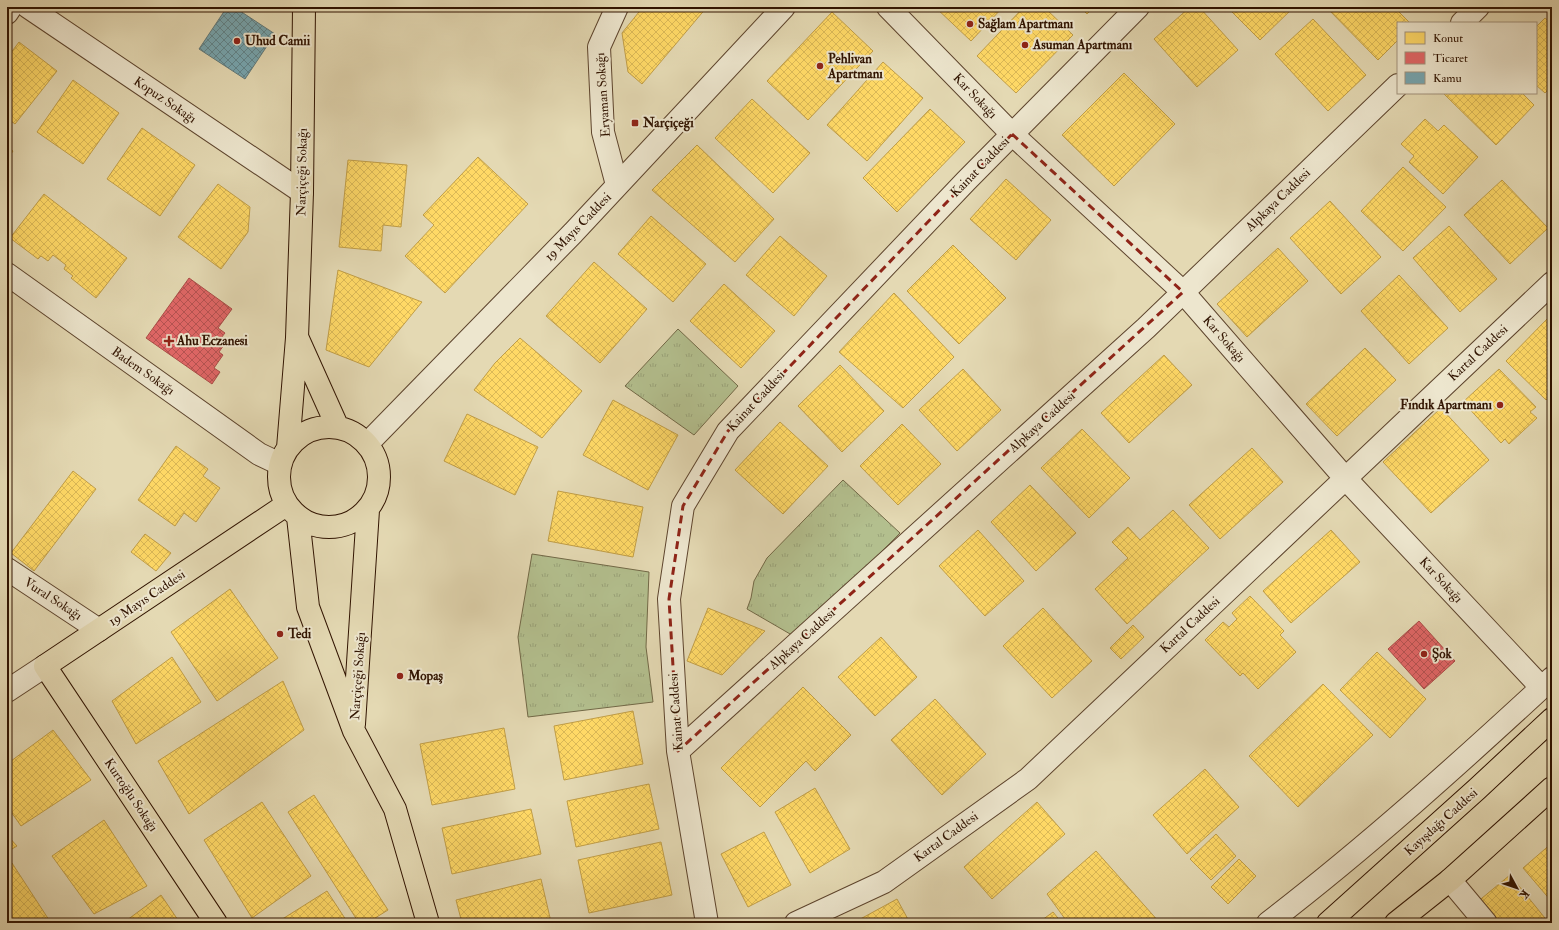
<svg xmlns="http://www.w3.org/2000/svg" width="1559" height="930" viewBox="0 0 1559 930" font-family="'IM FELL Double Pica',serif">
<style>
.grass{fill:url(#grass-tufts);stroke:#726947}
.homes{fill:url(#homes-cross-hatch);stroke:#c19e47}
.shops{fill:url(#shops-cross-hatch);stroke:#ab4d47}
.public{fill:url(#public-cross-hatch);stroke:#61797a}
.lines{fill:none;stroke-linecap:round;stroke-linejoin:round}
.minor-casing{stroke:#5d442d;stroke-width:24}
.tertiary-casing{stroke:#5d442d;stroke-width:24}
.primary-casing{stroke:#301300;stroke-width:24}
.minor{stroke:#ede6ce;stroke-width:22}
.tertiary{stroke:#ede6ce;stroke-width:22}
.primary{stroke:#e4d9b3;stroke-width:22}
.marked{fill:none;stroke:#8f2418;stroke-width:3;stroke-dasharray:8 5;stroke-linejoin:round}
.poi-dot{fill:#8f2418;stroke:#ede6ce;stroke-width:1.5}
.labels{text-anchor:middle;dominant-baseline:central;stroke-width:4;stroke-linejoin:round;paint-order:stroke}
.poi-label{font-size:13px;font-weight:bold;fill:#301300;stroke:#ede6ce;text-anchor:start}
.street-label{font-size:13px;fill:#301300;stroke:#ede6ce}
</style>
<defs>
<pattern id="grass-tufts" width="24" height="20" patternUnits="userSpaceOnUse"><rect width="24" height="20" fill="#b3bf8e"/><path d="M3 7l-1-3M5 7V3M7 7l1-3M15 17l-1-3M17 17v-4M19 17l1-3" fill="none" stroke="#9aa379"/></pattern>
<pattern id="homes-cross-hatch" width="8" height="8" patternUnits="userSpaceOnUse"><rect width="8" height="8" fill="#ffd966"/><path d="M0 0l8 8M0 8l8-8" fill="none" stroke="#dbb957"/></pattern>
<pattern id="shops-cross-hatch" width="8" height="8" patternUnits="userSpaceOnUse"><rect width="8" height="8" fill="#e06666"/><path d="M0 0l8 8M0 8l8-8" fill="none" stroke="#b65352"/></pattern>
<pattern id="public-cross-hatch" width="8" height="8" patternUnits="userSpaceOnUse"><rect width="8" height="8" fill="#76a5af"/><path d="M0 0l8 8M0 8l8-8" fill="none" stroke="#61858c"/></pattern>
</defs>
<rect width="100%" height="100%" fill="#e4d9b3"/>
<filter id="stains"><feTurbulence type="fractalNoise" baseFrequency=".005" numOctaves="4"/><feColorMatrix values="0 0 0 0 .2 0 0 0 0 .09 0 0 0 0 .02 0 0 0 .5 -.17"/></filter>
<radialGradient id="worn" r=".72"><stop offset=".6" stop-color="#630" stop-opacity="0"/><stop offset="1" stop-color="#630" stop-opacity=".3"/></radialGradient>
<path class="grass" d="M678,329L738,386L694,435L625,386Z
M843,480L900,533L797,638L747,609L751,598L754,581L767,558Z
M532,554L649,572L646,647L653,702L528,717L518,637Z"/>
<path class="homes" d="M643,7H707L642,84L628,72L622,33Z
M935,7H1003L971,41Z
M1024,7H1044L1073,35L1016,93L977,56Z
M1080,7H1094L1087,14Z
M1190,7H1199L1238,50L1197,87L1154,39Z
M1227,7H1294L1260,40Z
M1326,7H1394L1410,23H1398V40L1378,60Z
M832,12L873,51L808,120L767,81Z
M1545,18L1552,24V86L1545,93L1536,85V27Z
M1313,19L1366,75L1328,111L1275,54Z
M19,42L57,71L15,124L7,118V58Z
M883,62L923,98L867,161L827,125Z
M1124,73L1175,124L1114,186L1062,135Z
M73,80L119,113L83,164L37,132Z
M1443,93H1522L1534,105L1496,145Z
M752,99L810,153L773,193L715,138Z
M930,109L965,142L897,212L863,178Z
M1425,119L1438,131L1444,125L1478,157L1443,194L1409,162L1414,156L1401,144Z
M142,128L195,165L160,216L107,179Z
M697,145L774,219L735,262L652,190Z
M7,147L13,151L7,160Z
M478,157L528,204L445,293L405,256L434,225L423,215Z
M348,160L407,165L401,227L383,225L381,251L339,247Z
M1403,167L1446,207L1403,251L1361,211Z
M1006,179L1051,220L1016,260L970,219Z
M1502,180L1548,228L1510,264L1464,215Z
M218,184L250,207L248,232L221,269L178,237Z
M44,194L127,258L96,298L71,278L73,276L64,269L66,265L53,255L48,261L41,256L38,259L10,238Z
M1330,201L1381,257L1341,294L1290,238Z
M651,216L706,264L673,302L618,254Z
M1449,226L1497,279L1460,312L1413,258Z
M780,236L827,276L794,316L746,275Z
M953,245L1006,298L959,344L907,291Z
M1278,248L1308,281L1247,337L1217,304Z
M594,262L647,309L600,363L546,316Z
M338,270L422,302L369,367L326,350Z
M1399,275L1448,328L1409,364L1361,311Z
M724,284L775,331L741,368L690,321Z
M894,293L954,357L903,408L839,352Z
M1547,319L1552,324V394L1546,400L1506,361Z
M520,338L582,391L542,438L474,390L495,363Z
M1365,348L1396,380L1337,436L1306,404Z
M1164,355L1192,385L1129,443L1101,413Z
M840,365L884,411L842,452L798,406Z
M963,369L1001,410L957,451L919,410Z
M1499,369L1536,407L1530,412L1537,418L1509,444L1505,439L1501,443L1463,402Z
M613,400L678,435L648,490L583,455Z
M1441,408L1489,460L1431,513L1383,462Z
M467,414L538,447L515,495L444,461Z
M780,422L828,466L783,514L735,470Z
M902,424L941,464L898,505L860,466Z
M1082,429L1130,478L1089,518L1041,468Z
M176,446L208,469L203,476L220,488L196,522L184,513L175,526L138,500Z
M1252,448L1283,482L1220,539L1189,505Z
M73,471L96,489L34,571L11,553Z
M1030,485L1076,533L1036,571L991,522Z
M558,491L643,507L633,557L548,541Z
M1173,510L1209,548L1127,624L1095,589L1128,558L1112,542L1128,527L1140,540Z
M978,530L1024,581L985,616L939,566Z
M1331,530L1360,562L1291,623L1263,591Z
M145,534L171,553L156,571L131,552Z
M230,589L278,658L217,701L171,632Z
M1250,596L1284,631L1280,635L1296,652L1258,689L1243,673L1240,676L1205,640L1223,622L1229,627L1237,619L1232,613Z
M708,608L765,631L722,675L687,661Z
M1043,608L1092,661L1052,698L1003,646Z
M1133,625L1144,637L1121,659L1110,648Z
M881,637L917,677L875,716L838,677Z
M1377,652L1426,699L1390,738L1340,690Z
M172,657L201,702L136,744L112,701Z
M283,681L304,730L189,814L158,761Z
M1323,684L1373,735L1298,807L1249,756Z
M803,687L851,735L815,771L806,761L760,807L721,768Z
M935,699L986,754L942,795L891,740Z
M633,711L643,764L564,780L554,726Z
M504,728L515,789L432,805L420,744Z
M53,730L91,780L21,826L7,806V764Z
M1205,769L1239,807L1187,854L1153,815Z
M649,784L659,829L576,847L567,801Z
M815,788L850,849L810,873L775,812Z
M314,795L388,910L367,923H359L288,812Z
M262,802L311,876L252,918L204,840Z
M1037,802L1065,834L992,899L964,867Z
M531,809L541,854L452,874L442,828Z
M104,820L147,886L94,914L52,856Z
M764,832L791,885L748,907L721,854Z
M1216,834L1236,856L1211,880L1190,859Z
M7,835L17,846L7,852Z
M661,842L672,895L589,913L578,860Z
M1552,843V902L1523,868Z
M1096,851L1160,923H1068L1047,894Z
M1239,859L1256,876L1228,904L1211,887Z
M12,863L51,923H7V867Z
M1510,875L1549,923H1493L1476,903Z
M541,879L551,922L545,923H462L456,900Z
M327,891L348,923H276Z
M161,895L180,923H123Z
M897,899L910,923H853Z
M1053,912L1062,923H1038Z"/>
<path class="shops" d="M189,278L232,309L218,328L225,333L221,338L226,342L219,352L223,355L214,368L220,372L212,384L146,338Z
M1419,621L1455,661L1424,689L1388,649Z"/>
<path class="public" d="M227,7H234L275,34L245,79L199,49Z"/>
<g class="lines">
<defs>
<path id="minor" d="M28,7L302,192
M617,7L599,47L603,132L617,185
M888,7L1012,134L1183,292L1345,478L1542,688
M7,13L11,7
M1462,23L1478,7
M7,274L259,454L280,464
M7,569L99,630
M678,751L1146,328L1398,85
M1450,880L1486,923
M707,923L678,751L669,599L683,506L728,431L966,181L1138,7
M796,923L884,882L1028,779L1552,283
M1268,923C1367,847 1460,763 1552,678"/>
<path id="tertiary" d="M367,444L573,233L784,7
M7,691L45,666"/>
<path id="primary" d="M298,339L338,428
M279 477a50 50 0 1 1 100 0a50 50 0 1 1-100 0Z
M288,448L297,338L302,192L304,7
M298,517L308,607L354,731L395,809L428,923
M354,724L368,510
M216,923L45,666L286,505
M1328,923L1477,789L1552,719
M1396,923L1450,880L1552,788"/>
</defs>
<use href="#minor" class="minor-casing"/>
<use href="#tertiary" class="tertiary-casing"/>
<use href="#primary" class="primary-casing"/>
<use href="#minor" class="minor"/>
<use href="#tertiary" class="tertiary"/>
<use href="#primary" class="primary"/>
</g>
<path class="marked" d="M1012,134L1183,292L678,751L669,599L683,506L728,431Z"/>
<g class="poi-dot">
<circle cx="970" cy="24" r="4"/>
<circle cx="237" cy="41" r="4"/>
<circle cx="1025" cy="45" r="4"/>
<circle cx="820" cy="66" r="4"/>
<rect x="631" y="119" width="8" height="8" rx="2"/>
<path d="M167 335h4v4h4v4h-4v4h-4v-4h-4v-4h4z"/>
<circle cx="1500" cy="405" r="4"/>
<circle cx="280" cy="634" r="4"/>
<circle cx="1424" cy="654" r="4"/>
<circle cx="400" cy="676" r="4"/>
</g>
<g class="labels">
<g class="poi-label">
<text x="978" y="24">Sağlam Apartmanı</text>
<text x="245" y="41">Uhud Camii</text>
<text x="1033" y="45">Asuman Apartmanı</text>
<text x="828" y="59">Pehlivan<tspan x="828" dy="15">Apartmanı</tspan></text>
<text x="643" y="123">Narçiçeği</text>
<text x="177" y="341">Ahu Eczanesi</text>
<text x="1492" y="405" text-anchor="end">Fındık Apartmanı</text>
<text x="288" y="634">Tedi</text>
<text x="1432" y="654">Şok</text>
<text x="408" y="676">Mopaş</text>
</g>
<g class="street-label">
<text transform="translate(603 95) rotate(-94)">Eryaman Sokağı</text>
<text transform="translate(975 96) rotate(46)">Kar Sokağı</text>
<text transform="translate(165 100) rotate(34)">Kopuz Sokağı</text>
<text transform="translate(980 167) rotate(-46)">Kainat Caddesi</text>
<text transform="translate(302 172) rotate(-89)">Narçiçeği Sokağı</text>
<text transform="translate(1278 200) rotate(-44)">Alpkaya Caddesi</text>
<text transform="translate(578 227) rotate(-46)">19 Mayıs Caddesi</text>
<text transform="translate(1224 339) rotate(49)">Kar Sokağı</text>
<text transform="translate(1478 353) rotate(-43)">Kartal Caddesi</text>
<text transform="translate(143 371) rotate(35)">Badem Sokağı</text>
<text transform="translate(756 401) rotate(-47)">Kainat Caddesi</text>
<text transform="translate(1042 422) rotate(-42)">Alpkaya Caddesi</text>
<text transform="translate(1441 580) rotate(47)">Kar Sokağı</text>
<text transform="translate(147 598) rotate(-34)">19 Mayıs Caddesi</text>
<text transform="translate(53 599) rotate(33)">Vural Sokağı</text>
<text transform="translate(1190 625) rotate(-43)">Kartal Caddesi</text>
<text transform="translate(802 639) rotate(-42)">Alpkaya Caddesi</text>
<text transform="translate(358 676) rotate(-86)">Narçiçeği Sokağı</text>
<text transform="translate(676 712) rotate(-94)">Kainat Caddesi</text>
<text transform="translate(131 795) rotate(56)">Kurtoğlu Sokağı</text>
<text transform="translate(1441 822) rotate(-42)">Kayışdağı Caddesi</text>
<text transform="translate(946 837) rotate(-36)">Kartal Caddesi</text>
</g>
</g>
<rect width="1559" height="930" fill="none" stroke="#e4d9b3" stroke-width="24"/>
<rect x="8" y="8" width="1543" height="914" fill="none" stroke="#301300" stroke-width="2"/>
<rect x="12" y="12" width="1535" height="906" fill="none" stroke="#301300"/>
<rect x="1397" y="22" width="140" height="72" fill="#ede6ce" stroke="#a1927c"/>
<rect x="1405" y="32" width="20" height="12" fill="#ffd966" stroke="#a1927c"/>
<text x="1433" y="42" font-size="12" fill="#301300">Konut</text>
<rect x="1405" y="52" width="20" height="12" fill="#e06666" stroke="#a1927c"/>
<text x="1433" y="62" font-size="12" fill="#301300">Ticaret</text>
<rect x="1405" y="72" width="20" height="12" fill="#76a5af" stroke="#a1927c"/>
<text x="1433" y="82" font-size="12" fill="#301300">Kamu</text>
<g transform="translate(1517 888) rotate(130)" stroke="#ede6ce" stroke-width="3" paint-order="stroke">
<path d="M0-3L7 15L0 10L-7 15Z" fill="#301300"/>
<text y="-6" font-size="11" font-weight="bold" text-anchor="middle" fill="#301300">K</text>
</g>
<rect width="100%" height="100%" filter="url(#stains)"/>
<rect width="100%" height="100%" fill="url(#worn)"/>
</svg>
